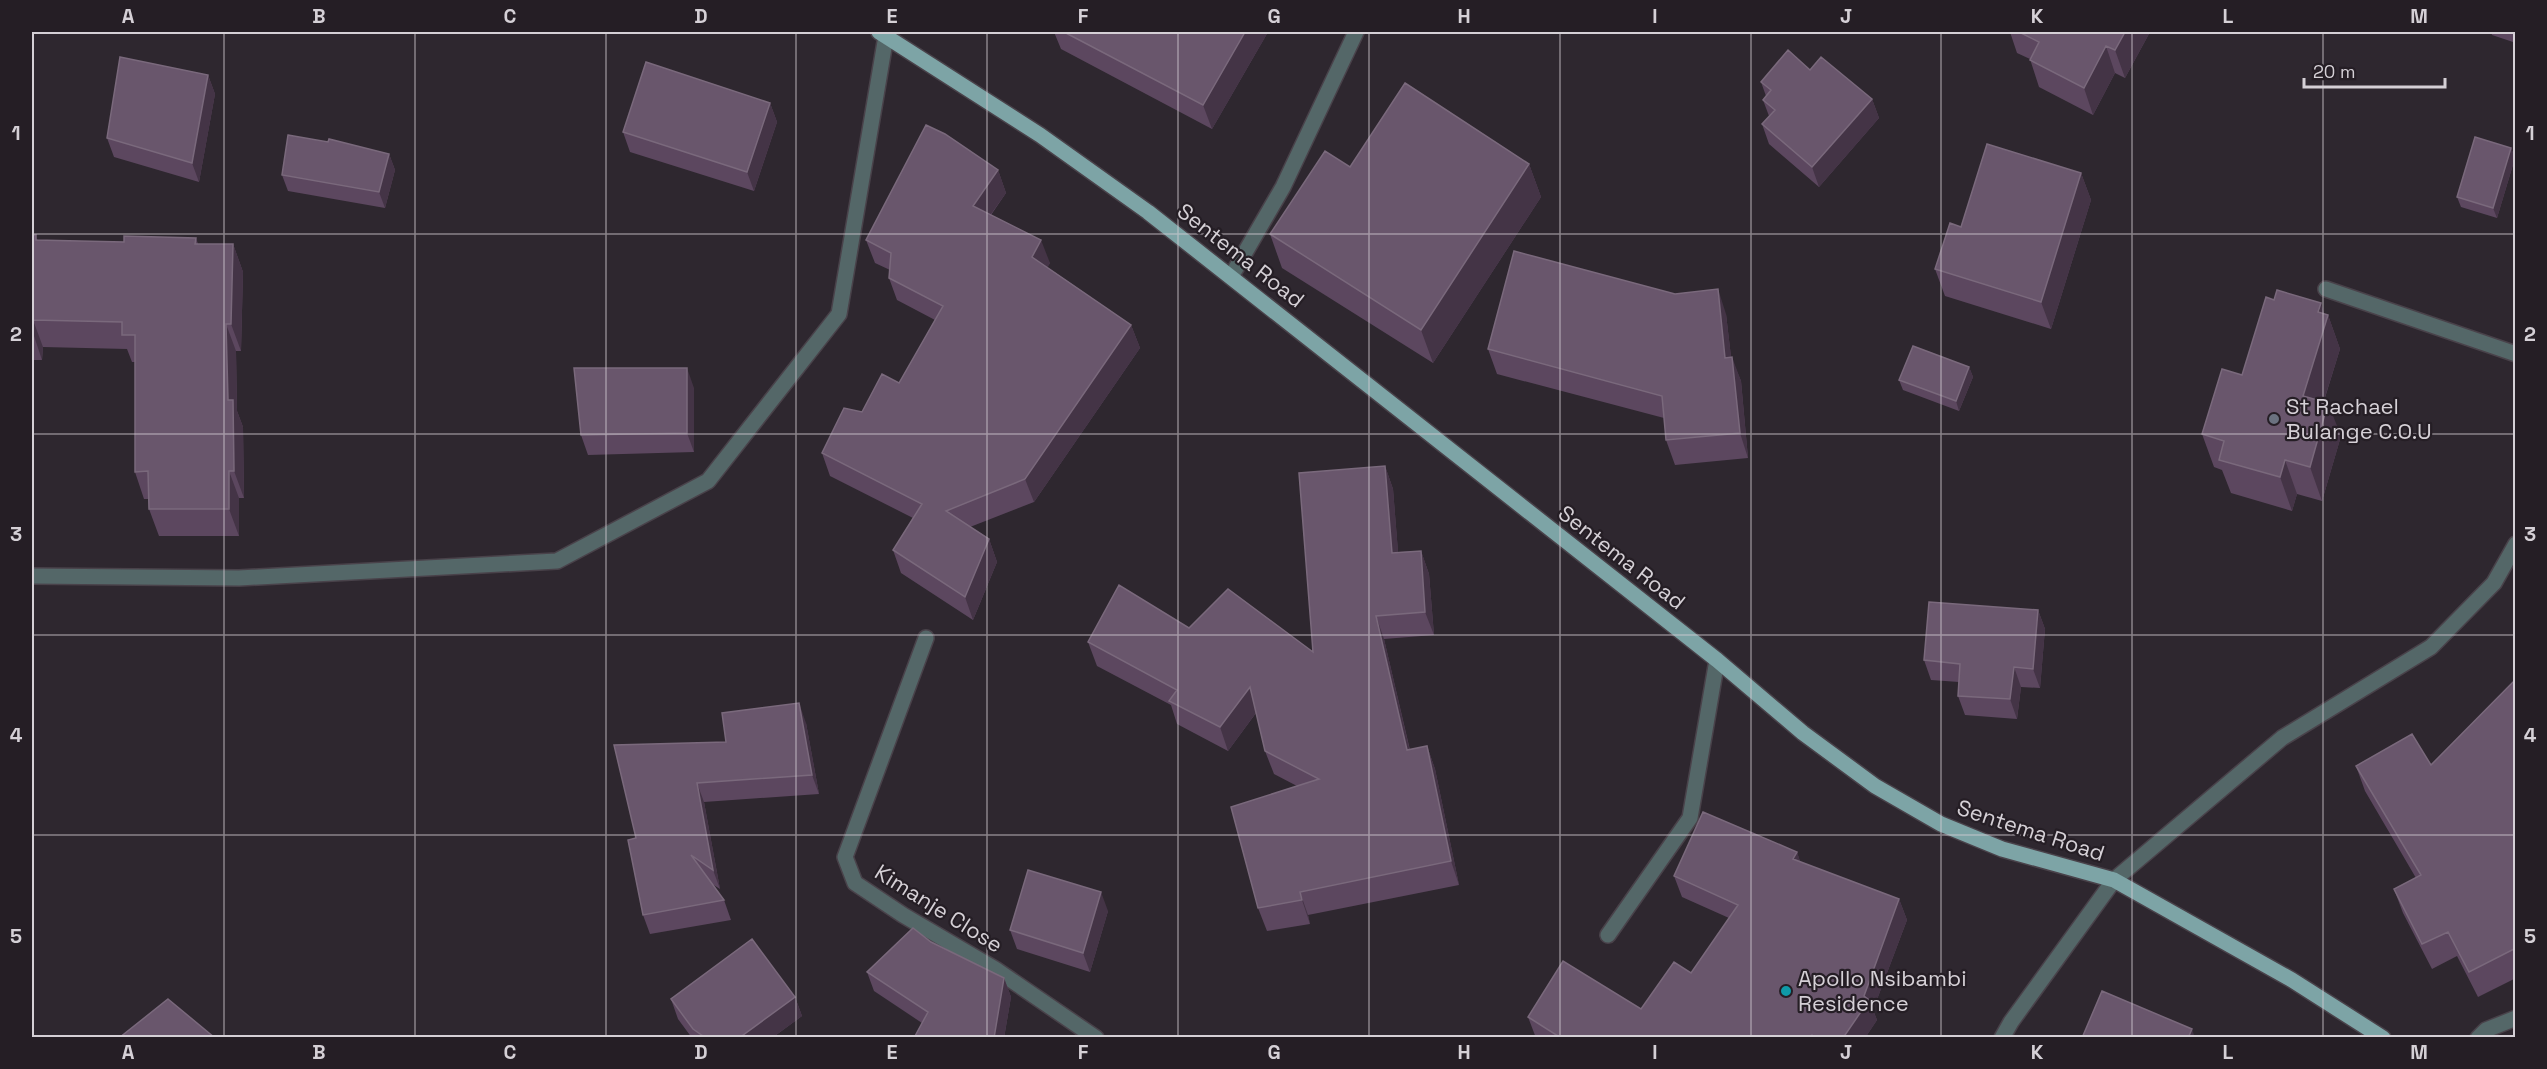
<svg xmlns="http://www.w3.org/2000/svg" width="2547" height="1069" viewBox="0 0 2547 1069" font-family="'Space Grotesk',sans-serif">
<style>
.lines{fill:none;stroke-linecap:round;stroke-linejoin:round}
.minor-casing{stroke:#49424a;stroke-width:18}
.major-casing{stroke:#49424a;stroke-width:18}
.minor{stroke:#546768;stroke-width:15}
.major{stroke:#7da4a6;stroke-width:15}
.wall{fill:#5c475f}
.shaded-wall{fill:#443446}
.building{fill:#69566c;stroke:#7a697c;stroke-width:1.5}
.grid{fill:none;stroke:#d5d0d6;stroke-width:1.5;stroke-opacity:0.55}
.worship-dot{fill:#6b7280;stroke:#251e25;stroke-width:2}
.culture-dot{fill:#0f9aa8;stroke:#251e25;stroke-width:2}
.labels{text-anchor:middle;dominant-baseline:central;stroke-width:4.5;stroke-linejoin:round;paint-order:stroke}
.street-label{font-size:22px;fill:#d5d0d6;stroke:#251e25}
.poi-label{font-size:22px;fill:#d5d0d6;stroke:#251e25;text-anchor:start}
.neatline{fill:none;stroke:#d5d0d6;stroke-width:2}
.grid-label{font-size:20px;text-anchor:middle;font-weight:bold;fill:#d5d0d6}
</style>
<rect width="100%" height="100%" fill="#2e272f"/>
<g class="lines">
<defs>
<path id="minor" d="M1232,275L1283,187L1356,32
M2326,289L2516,354
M32,576L239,578L557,561L708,481L839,314L886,36
M926,638L845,857L855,883L903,915L995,969L1096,1038
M1608,935L1690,818L1717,660
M2002,1038L2011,1022L2114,880L2282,738L2431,647L2494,583L2516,544
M2478,1038L2486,1030L2516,1018"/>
<path id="major" d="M879,32L1040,135L1148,212L1717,660L1803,733L1875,786L1941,824L2002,849L2114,880L2292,980L2383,1038"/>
</defs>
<use href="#minor" class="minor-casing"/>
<use href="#major" class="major-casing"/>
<use href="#minor" class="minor"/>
<use href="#major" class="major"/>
</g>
<path class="wall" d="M1054,32H1268L1212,129L1061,49Z
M2010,32H2150L2125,78L2115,73L2093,115L2039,87L2030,59L2017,53Z
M2491,32H2516V43L2492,35Z
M1810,70L1872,99L1879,118L1819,187L1769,144L1762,124L1769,116L1763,100L1766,96L1761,82Z
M208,75L215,94L199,182L114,157L107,138Z
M770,103L777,122L754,191L630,152L623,132Z
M2511,148L2515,158L2497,218L2461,207L2457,197Z
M389,154L395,170L385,208L288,191L282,175Z
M1529,164L1541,197L1433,363L1282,268L1270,234L1350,167Z
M998,170L1006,193L991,215L1050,263L1047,267L1131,325L1140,348L1034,502L970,527L989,539L997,562L973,620L901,573L893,550L913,518L830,476L822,453L862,412L899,383L935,320L897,300L889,278L890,270L875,263L866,240Z
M2081,173L2091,200L2051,329L1945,296L1935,269Z
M32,235L38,240L124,242L196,238L198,244H233L243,272L241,351H236L237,411L243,427L244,498H239V536H159L149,509V499H144L135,472V362H132L127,349L43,347L42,360H32Z
M1726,314L1731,357L1741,381L1748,458L1675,465L1666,440L1664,418L1497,374L1488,349Z
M2325,314L2328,315L2340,349L2324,401L2341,436L2322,501L2297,494L2292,511L2231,493L2222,470L2214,467L2202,434L2242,375Z
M1969,367L1973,377L1959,411L1903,390L1899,380Z
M694,388V452L588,455L581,435Z
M1385,466L1393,489L1398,552L1421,551L1429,574L1434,635L1384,639L1410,750L1427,746L1435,769L1459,885L1308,915L1310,924L1267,931L1258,908L1297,786L1274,774L1265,751L1256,713L1228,751L1177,724L1171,705L1097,666L1088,642L1313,652Z
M2038,610L2045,629L2040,688L2021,687L2017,719L1965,715L1958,696L1959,682L1931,680L1924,660Z
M2516,679V978L2478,997L2457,956L2432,969L2403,913L2394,889L2416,878L2365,791L2356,766L2431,765Z
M806,723L819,794L704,802L720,889L712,884L724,900L731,920L650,934L643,915L636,838L726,742Z
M1797,852L1800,862L1899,899L1907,920L1873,1010L1877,1020L1865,1038H1536L1528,1017L1641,1009L1691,973L1729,918L1682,897L1674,876Z
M1108,911L1090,972L1017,949L1010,930Z
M931,942L1004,978L1011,997L1004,1038H914L922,1023L874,991L867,972Z
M795,997L802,1016L772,1038H692L678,1019L671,999Z"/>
<path class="shaded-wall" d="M1245,32H1268L1212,129L1203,105Z
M2125,32H2150L2125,78L2115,50Z
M2106,46L2115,73L2093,115L2084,88Z
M208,75L215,94L199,182L192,163Z
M1872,99L1879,118L1819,187L1812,167Z
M770,103L777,122L754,191L747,172Z
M2511,148L2515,158L2497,218L2493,208Z
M389,154L395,170L385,208L379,192Z
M1529,164L1541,197L1433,363L1421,330Z
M998,170L1006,193L981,228L973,206Z
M2081,173L2091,200L2051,329L2041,302Z
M1041,240L1050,263L1041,280L1032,257Z
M233,244L243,272L241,351L231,324Z
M1718,289L1726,314L1734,382L1725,358Z
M2321,303L2326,319L2328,315L2340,349L2315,429L2303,396Z
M33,320L43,347L42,360L33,333Z
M226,324L236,351L237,411L243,427L244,498L234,471L228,400Z
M1131,325L1140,348L1034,502L1025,479Z
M1732,357L1741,381L1748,458L1740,433Z
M1969,367L1973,377L1959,411L1956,401Z
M687,368L694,388V452L687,433Z
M2328,403L2341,436L2322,501L2310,467Z
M2285,460L2297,494L2292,511L2280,477Z
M1385,466L1393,489L1400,576L1392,553Z
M229,471L239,498V536L229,509Z
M989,539L997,562L973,620L965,597Z
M1421,551L1429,574L1434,635L1425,612Z
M2038,610L2045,629L2040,688L2033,669Z
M1376,616L1384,639L1415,773L1407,750Z
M2014,667L2021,687L2017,719L2010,699Z
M1250,687L1258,710L1228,751L1220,727Z
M799,703L806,723L819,794L812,775Z
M1427,746L1435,769L1459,885L1451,861Z
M697,783L704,802L720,889L713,870Z
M1797,852L1804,873L1793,859Z
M1101,892L1108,911L1090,972L1083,953Z
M1300,892L1308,915L1310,924L1302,900Z
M1899,899L1907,920L1873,1010L1877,1020L1865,1038H1843L1864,996Z
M1004,978L1011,997L1004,1038H994Z
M795,997L802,1016L772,1038H739Z
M2192,1029L2195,1038H2188Z"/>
<path class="building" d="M1064,32H1245L1203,105Z
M2019,32H2125L2115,50L2106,46L2084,88L2030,60L2039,42Z
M1788,50L1810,70L1821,57L1872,99L1812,167L1762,124L1775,110L1763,100L1771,90L1761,82Z
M120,57L208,75L192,163L107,138Z
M646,62L770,103L747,172L623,132Z
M1405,83L1529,164L1421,330L1270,234L1325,151L1350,167Z
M926,125L945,134L998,170L973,206L1041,240L1032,257L1131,325L1025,479L946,511L989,539L965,597L893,550L922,504L822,453L844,408L862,412L882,374L899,383L943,306L889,278L891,253L866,240Z
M288,135L328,142L329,139L389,154L379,192L282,175Z
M2475,137L2511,148L2493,208L2457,197Z
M1987,144L2081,173L2041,302L1935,269L1950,223L1961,227Z
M32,235H36V240L124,242V236L196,238L195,244H233L231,324H226L228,400H233L234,471H229V509H149L148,471L135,472V335H122V322L33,320V333H32Z
M1514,251L1675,294L1718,289L1725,358L1732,357L1740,433L1666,440L1662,396L1488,349Z
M2277,290L2321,303L2318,312L2328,315L2303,396L2328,403L2310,467L2285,460L2280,477L2219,460L2224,441L2202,434L2222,369L2242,375L2266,297L2274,300Z
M1913,346L1969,367L1956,401L1899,380Z
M574,368H687V433L581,435Z
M1385,466L1392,553L1421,551L1425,612L1376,616L1407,750L1427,746L1451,861L1300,892L1302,900L1258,908L1231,807L1319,779L1265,751L1250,687L1220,727L1169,701L1177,690L1088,642L1119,585L1189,628L1228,589L1313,652L1299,473Z
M1929,602L2038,610L2033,669L2014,667L2010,699L1958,696L1960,664L1924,660Z
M2516,679V948L2469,972L2448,932L2422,944L2394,889L2421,875L2356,766L2412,734L2431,765Z
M799,703L812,775L697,783L713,870L691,855L724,900L643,915L628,840L636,838L614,745L726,742L722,713Z
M1703,812L1797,852L1793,859L1899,899L1864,996L1869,1000L1843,1038H1816L1812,1035L1810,1038H1561L1528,1017L1563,961L1641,1009L1674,962L1691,973L1738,905L1674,876Z
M1028,870L1101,892L1083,953L1010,930Z
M913,928L931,942L1004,978L994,1038H914L928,1012L867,972Z
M752,939L795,997L739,1038H706L693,1029L671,999Z
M2102,991L2192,1029L2188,1038H2082Z
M168,999L215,1038H119Z"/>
<path class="grid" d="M224,32V1038M415,32V1038M606,32V1038M796,32V1038M987,32V1038M1178,32V1038M1369,32V1038M1560,32V1038M1751,32V1038M1941,32V1038M2132,32V1038M2323,32V1038M32,234H2516M32,434H2516M32,635H2516M32,835H2516"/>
<circle class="worship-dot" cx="2274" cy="419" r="6"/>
<circle class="culture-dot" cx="1786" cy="991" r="6"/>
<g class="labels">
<g class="street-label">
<text transform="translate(1241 255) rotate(38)">Sentema Road</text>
<text transform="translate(1622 557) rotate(38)">Sentema Road</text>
<text transform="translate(2031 830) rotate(18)">Sentema Road</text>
<text transform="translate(939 908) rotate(32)">Kimanje Close</text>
</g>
<g class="poi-label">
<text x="2286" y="406">St Rachael<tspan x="2286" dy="25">Bulange C.O.U</tspan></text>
<text x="1798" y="978">Apollo Nsibambi<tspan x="1798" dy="25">Residence</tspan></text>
</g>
</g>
<rect width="2547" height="1069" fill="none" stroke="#251e25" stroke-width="66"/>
<path d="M2304 78v9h141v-9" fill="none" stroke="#d5d0d6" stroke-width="3"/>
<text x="2313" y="78" font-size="18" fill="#d5d0d6" stroke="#251e25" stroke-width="4.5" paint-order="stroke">20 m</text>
<rect x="33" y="33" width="2481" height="1003" class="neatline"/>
<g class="grid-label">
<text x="128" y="23">A</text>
<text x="319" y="23">B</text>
<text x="510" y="23">C</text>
<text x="701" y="23">D</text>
<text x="892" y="23">E</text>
<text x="1083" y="23">F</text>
<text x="1274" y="23">G</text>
<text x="1464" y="23">H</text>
<text x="1655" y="23">I</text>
<text x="1846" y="23">J</text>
<text x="2037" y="23">K</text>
<text x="2228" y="23">L</text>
<text x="2419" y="23">M</text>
<text x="16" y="140">1</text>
<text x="2530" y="140">1</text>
<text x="16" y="341">2</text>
<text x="2530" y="341">2</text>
<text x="16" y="541">3</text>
<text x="2530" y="541">3</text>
<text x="16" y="742">4</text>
<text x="2530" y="742">4</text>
<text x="16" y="943">5</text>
<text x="2530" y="943">5</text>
<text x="128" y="1059">A</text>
<text x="319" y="1059">B</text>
<text x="510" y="1059">C</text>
<text x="701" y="1059">D</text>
<text x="892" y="1059">E</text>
<text x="1083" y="1059">F</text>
<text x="1274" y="1059">G</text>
<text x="1464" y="1059">H</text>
<text x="1655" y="1059">I</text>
<text x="1846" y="1059">J</text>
<text x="2037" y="1059">K</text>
<text x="2228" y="1059">L</text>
<text x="2419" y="1059">M</text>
</g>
</svg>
